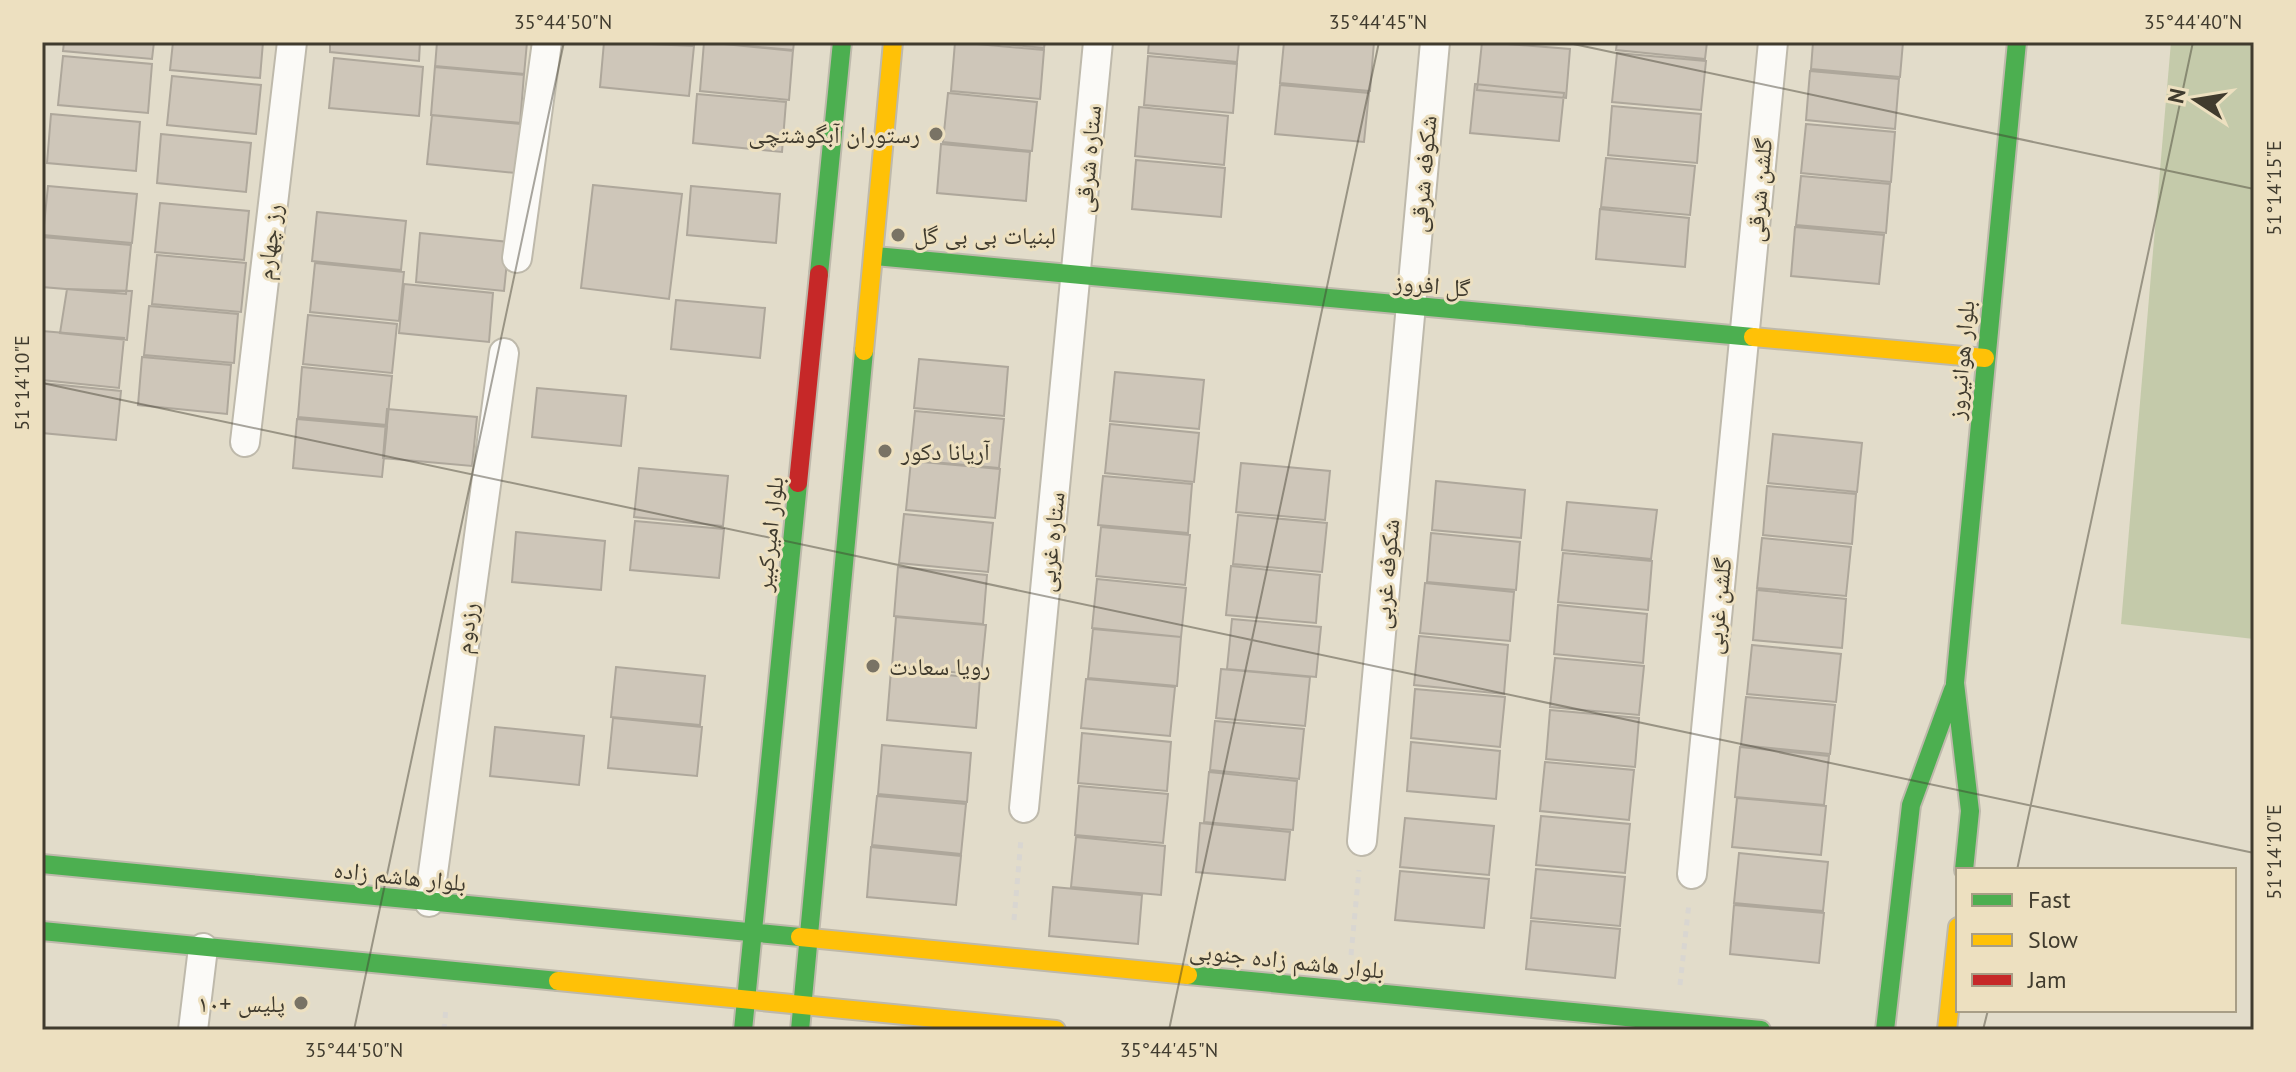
<svg xmlns="http://www.w3.org/2000/svg" width="2296" height="1072" viewBox="0 0 2296 1072" font-family="'PT Sans','Noto Naskh Arabic',sans-serif">
<style>
.green{fill:#c4caaa}
.building{fill:#cec6b9;stroke:#aea79b;stroke-width:2}
.lines{fill:none;stroke-linecap:round;stroke-linejoin:round}
.street-casing{stroke:#beb9ab;stroke-width:32}
.fast-casing{stroke:#beb9ab;stroke-width:22}
.slow-casing{stroke:#beb9ab;stroke-width:22}
.jam-casing{stroke:#beb9ab;stroke-width:22}
.path{stroke:#d9d6d1;stroke-width:5;stroke-dasharray:6 6;stroke-linecap:butt}
.street{stroke:#fbfaf7;stroke-width:28}
.fast{stroke:#4caf50;stroke-width:18}
.slow{stroke:#ffc107;stroke-width:18}
.jam{stroke:#c62828;stroke-width:18}
.ticks{fill:none;stroke:#403b2e;stroke-width:2;stroke-opacity:0.45}
.poi-dot{fill:#797365;stroke:#ede0c0;stroke-width:3}
.labels{text-anchor:middle;dominant-baseline:central;stroke-width:6;stroke-linejoin:round;paint-order:stroke}
.poi-label{font-size:24px;fill:#403b2e;stroke:#ede0c0;text-anchor:start}
.street-label{font-size:24px;fill:#403b2e;stroke:#ede0c0}
.neatline{fill:none;stroke:#403b2e;stroke-width:3}
.ticks-label{font-size:20px;text-anchor:middle;fill:#403b2e}
</style>
<rect width="100%" height="100%" fill="#e2dcca"/>
<path class="green" d="M2171,42H2254V639L2121,624Z"/>
<path class="building" d="M64,42H154L152,59L63,51Z
M173,42H263L260,78L170,70Z
M330,42H420L419,61L330,52Z
M437,42H527L524,75L435,67Z
M604,42L694,46L689,96L600,87Z
M704,42H794L793,51Z
M704,42L793,50L789,100L700,91Z
M955,42L1044,50L1040,99L951,91Z
M983,42H1045L1044,48Z
M1149,42H1239L1237,62L1148,53Z
M1284,42H1374L1370,91L1280,83Z
M1482,42L1570,49L1566,98L1477,90Z
M1617,42H1707L1705,59L1616,50Z
M1813,42H1903L1900,77L1811,69Z
M1617,53L1706,61L1701,110L1612,102Z
M63,56L152,64L148,113L58,105Z
M1148,56L1237,64L1233,113L1144,105Z
M334,58L423,67L419,116L329,108Z
M435,66L524,74L520,124L431,115Z
M1810,71L1899,79L1895,129L1806,120Z
M172,76L261,85L256,134L167,125Z
M1475,84L1564,93L1559,141L1470,133Z
M1280,85L1369,93L1364,142L1275,134Z
M948,93L1037,102L1032,151L943,142Z
M697,94L786,102L782,152L693,143Z
M1612,106L1701,114L1697,163L1608,155Z
M1139,107L1228,116L1224,165L1135,156Z
M51,114L140,122L136,171L47,163Z
M432,115L521,123L516,173L427,164Z
M1806,124L1895,132L1891,182L1801,173Z
M161,134L251,143L246,192L157,183Z
M941,144L1030,152L1026,201L937,193Z
M1606,158L1695,166L1690,215L1601,207Z
M1136,160L1225,168L1221,217L1132,209Z
M1801,176L1890,184L1886,233L1796,225Z
M593,185L682,194L669,299L581,288Z
M48,186L137,194L132,243L43,235Z
M691,186L780,194L776,243L687,235Z
M160,203L249,211L244,260L155,252Z
M1600,209L1689,218L1685,267L1596,259Z
M317,212L406,221L401,270L312,261Z
M1795,227L1884,235L1879,284L1791,276Z
M420,233L509,242L504,291L416,282Z
M42,237L131,245L126,294L42,287Z
M157,255L246,263L241,312L152,304Z
M315,263L404,272L399,321L310,312Z
M404,284L493,293L489,342L399,333Z
M67,289L132,291L127,340L60,333Z
M676,300L765,308L760,358L671,349Z
M149,306L238,314L234,363L144,355Z
M308,315L397,324L392,373L303,364Z
M42,331L124,338L119,388L42,380Z
M142,357L231,365L227,414L138,405Z
M919,359L1008,367L1004,416L914,408Z
M302,367L392,376L387,425L298,417Z
M1115,372L1204,380L1199,429L1110,421Z
M42,383L121,391L116,440L42,433Z
M537,388L626,396L621,446L532,437Z
M387,409L477,417L472,466L383,458Z
M915,411L1004,419L999,468L910,460Z
M297,419L387,427L382,477L293,468Z
M1110,424L1199,433L1194,482L1105,473Z
M1773,434L1862,443L1857,492L1768,483Z
M911,461L1000,469L995,518L906,510Z
M1241,463L1330,471L1325,520L1236,512Z
M639,468L728,476L723,526L634,517Z
M1103,476L1192,484L1188,533L1098,525Z
M1436,481L1525,490L1521,538L1432,530Z
M1767,486L1856,494L1852,544L1763,535Z
M1567,502L1657,510L1651,559L1562,550Z
M904,514L993,523L988,572L899,563Z
M1238,515L1327,523L1322,572L1233,564Z
M635,521L724,529L719,578L630,570Z
M1101,527L1190,535L1185,585L1096,576Z
M516,532L605,541L601,590L512,582Z
M1431,533L1520,542L1516,590L1427,582Z
M1762,538L1851,547L1846,596L1757,588Z
M1563,553L1652,561L1648,610L1558,602Z
M1231,566L1320,575L1316,623L1226,615Z
M898,567L987,575L983,624L894,616Z
M1097,579L1186,588L1181,637L1092,628Z
M1425,583L1514,592L1510,641L1420,633Z
M1757,590L1846,599L1842,648L1753,640Z
M1558,605L1647,614L1643,663L1554,654Z
M896,617L986,625L981,675L892,666Z
M1232,619L1321,627L1316,677L1227,669Z
M1093,629L1181,637L1177,686L1088,678Z
M1419,636L1508,645L1504,694L1414,685Z
M1752,645L1841,654L1836,702L1747,694Z
M1555,658L1644,666L1639,715L1550,707Z
M616,667L705,676L700,725L611,717Z
M1221,669L1310,677L1305,726L1216,718Z
M891,670L980,678L976,728L887,720Z
M1086,679L1175,687L1170,736L1081,728Z
M1415,689L1505,697L1500,747L1411,738Z
M1746,697L1835,705L1830,754L1741,745Z
M1550,710L1639,718L1635,767L1546,759Z
M613,718L702,727L697,776L608,768Z
M1215,721L1304,729L1299,779L1210,770Z
M495,727L584,736L579,785L490,776Z
M1082,733L1171,742L1167,791L1078,783Z
M1411,742L1500,751L1496,799L1407,791Z
M882,745L971,753L967,802L878,794Z
M1740,747L1829,756L1824,805L1735,797Z
M1545,762L1634,770L1629,820L1540,811Z
M1209,772L1297,781L1293,830L1204,822Z
M1079,786L1168,794L1163,843L1075,835Z
M877,796L966,804L961,854L872,845Z
M1737,798L1826,806L1821,855L1732,847Z
M1541,816L1630,824L1625,873L1536,865Z
M1405,818L1494,826L1489,875L1400,867Z
M1200,823L1290,832L1285,880L1196,872Z
M1076,837L1165,846L1161,895L1071,887Z
M871,847L961,856L956,905L867,897Z
M1739,853L1828,862L1823,911L1734,903Z
M1536,869L1625,877L1620,926L1531,918Z
M1400,871L1489,879L1484,928L1395,920Z
M1053,887L1142,895L1138,944L1049,936Z
M1734,905L1824,913L1819,963L1730,954Z
M1531,921L1620,929L1615,978L1526,969Z"/>
<g class="lines">
<defs>
<path id="street" d="M517,258L547,42
M245,442L292,42
M1024,808L1098,42
M1362,841L1435,42
M1692,874L1773,42
M429,902L504,353
M193,1030L203,948"/>
<path id="fast" d="M875,256L1753,337
M819,274L842,42
M42,864L800,937
M1964,870L1970,811L1955,683L2017,42
M42,931L558,981
M1188,975L1761,1030
M743,1030L798,483
M800,1030L864,351
M1885,1030L1911,805L1953,690"/>
<path id="slow" d="M1753,337L1985,358
M864,351L893,42
M800,937L1188,975
M558,981L1056,1030
M1947,1030L1958,927"/>
<path id="jam" d="M798,483L819,274"/>
</defs>
<use href="#street" class="street-casing"/>
<use href="#fast" class="fast-casing"/>
<use href="#slow" class="slow-casing"/>
<use href="#jam" class="jam-casing"/>
<path class="path" d="M1014,920L1021,839
M1351,955L1359,870
M1680,985L1689,903
M444,1030L446,1007"/>
<use href="#street" class="street"/>
<use href="#fast" class="fast"/>
<use href="#slow" class="slow"/>
<use href="#jam" class="jam"/>
</g>
<path class="ticks" d="M1564,42L2254,189M42,383L2254,853M2017,870L2193,42M354,1030L564,42M1169,1030L1379,42M1983,1030L1988,1010"/>
<g class="poi-dot">
<circle cx="936" cy="134" r="8"/>
<circle cx="898" cy="235" r="8"/>
<circle cx="885" cy="451" r="8"/>
<circle cx="873" cy="666" r="8"/>
<circle cx="301" cy="1003" r="8"/>
</g>
<g class="labels">
<g class="poi-label">
<text x="920" y="134" text-anchor="end">رستوران آبگوشتچی</text>
<text x="914" y="235">لبنیات بی بی گل</text>
<text x="901" y="451">آریانا دکور</text>
<text x="889" y="666">رویا سعادت</text>
<text x="285" y="1003" text-anchor="end">پلیس +۱۰</text>
</g>
<g class="street-label">
<text transform="translate(1088 159) rotate(-85)">ستاره شرقی</text>
<text transform="translate(1423 174) rotate(-85)">شکوفه شرقی</text>
<text transform="translate(1759 190) rotate(-85)">گلشن شرقی</text>
<text transform="translate(269 242) rotate(-83)">رز چهارم</text>
<text transform="translate(1432 285) rotate(5)">گل افروز</text>
<text transform="translate(1961 360) rotate(-85)">بلوار هوانیروز</text>
<text transform="translate(769 534) rotate(-84)">بلوار امیرکبیر</text>
<text transform="translate(1051 542) rotate(-84)">ستاره غربی</text>
<text transform="translate(1386 574) rotate(-85)">شکوفه غربی</text>
<text transform="translate(1718 606) rotate(-84)">گلشن غربی</text>
<text transform="translate(466 628) rotate(-82)">رزدوم</text>
<text transform="translate(400 876) rotate(6)">بلوار هاشم زاده</text>
<text transform="translate(1287 960) rotate(6)">بلوار هاشم زاده جنوبی</text>
</g>
</g>
<rect width="2296" height="1072" fill="none" stroke="#ede0c0" stroke-width="88"/>
<rect x="1956" y="868" width="280" height="144" fill="#ede0c0" stroke="#a89e86" stroke-width="2"/>
<rect x="1972" y="894" width="40" height="12" fill="#4caf50" stroke="#a89e86" stroke-width="2"/>
<text x="2028" y="908" font-size="24" fill="#403b2e">Fast</text>
<rect x="1972" y="934" width="40" height="12" fill="#ffc107" stroke="#a89e86" stroke-width="2"/>
<text x="2028" y="948" font-size="24" fill="#403b2e">Slow</text>
<rect x="1972" y="974" width="40" height="12" fill="#c62828" stroke="#a89e86" stroke-width="2"/>
<text x="2028" y="988" font-size="24" fill="#403b2e">Jam</text>
<g transform="translate(2196 100) rotate(282)" stroke="#ede0c0" stroke-width="6" paint-order="stroke">
<path d="M0-6L14 30L0 20L-14 30Z" fill="#403b2e"/>
<text y="-12" font-size="22" font-weight="bold" text-anchor="middle" fill="#403b2e">N</text>
</g>
<rect x="44" y="44" width="2208" height="984" class="neatline"/>
<g class="ticks-label">
<text x="563" y="29">35°44'50"N</text>
<text x="1378" y="29">35°44'45"N</text>
<text x="2193" y="29">35°44'40"N</text>
<text transform="translate(2274 188) rotate(-90)" y="7">51°14'15"E</text>
<text transform="translate(22 383) rotate(-90)" y="7">51°14'10"E</text>
<text transform="translate(2274 852) rotate(-90)" y="7">51°14'10"E</text>
<text x="354" y="1057">35°44'50"N</text>
<text x="1169" y="1057">35°44'45"N</text>
</g>
</svg>
